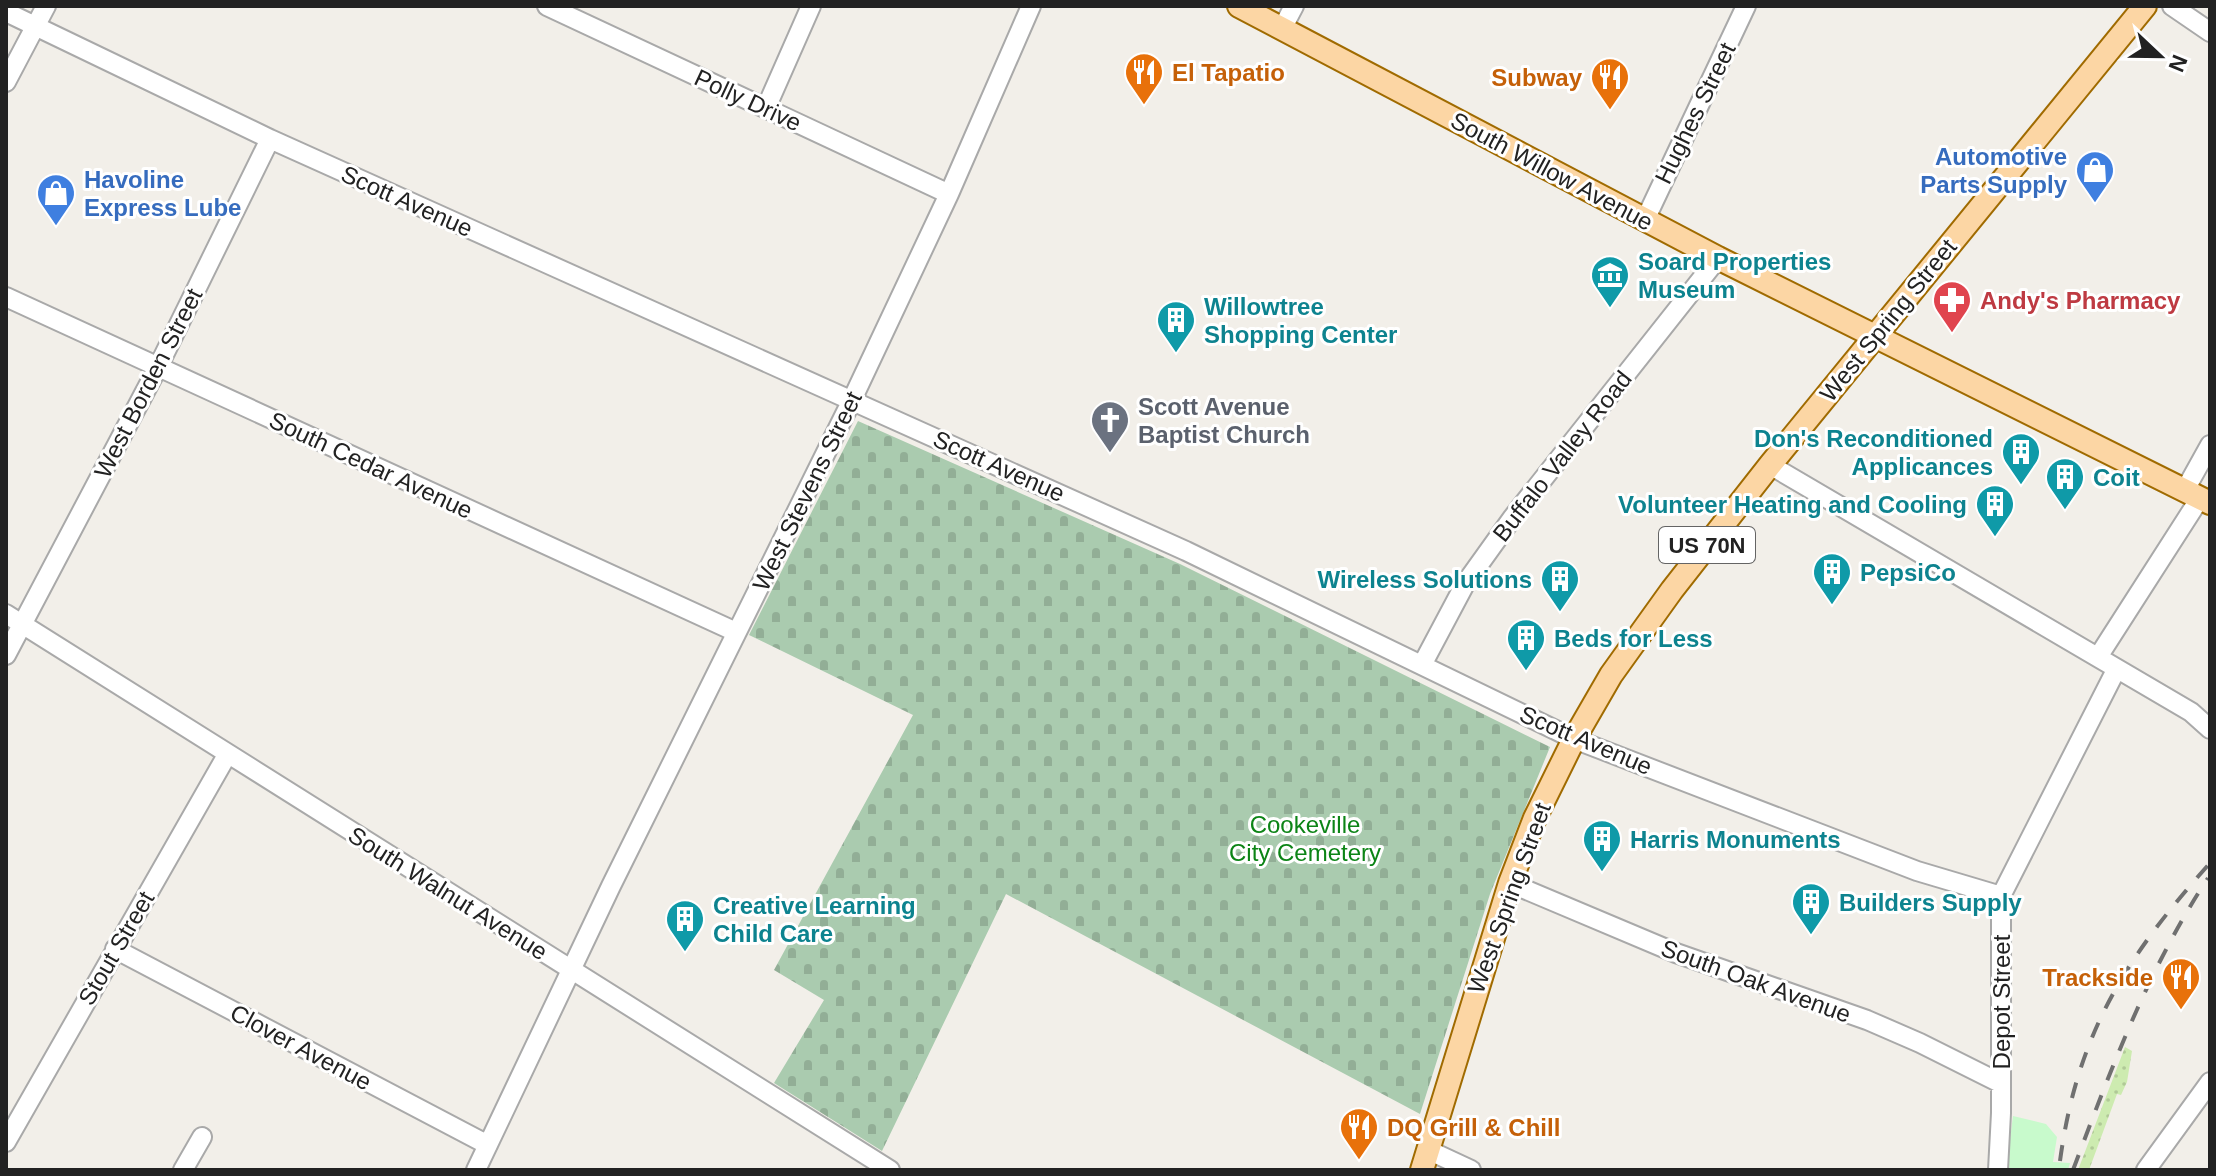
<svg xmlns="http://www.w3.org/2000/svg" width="2216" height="1176" viewBox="0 0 2216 1176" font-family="Arial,sans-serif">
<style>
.grass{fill:url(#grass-dots)}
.cemetery{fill:url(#cemetery-stones)}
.park{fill:#c8facc}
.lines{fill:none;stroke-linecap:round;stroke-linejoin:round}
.minor-casing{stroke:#a9a9a9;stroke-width:22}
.major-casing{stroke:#a06b00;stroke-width:26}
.minor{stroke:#fff;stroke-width:18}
.major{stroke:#fcd6a4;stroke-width:22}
.rail{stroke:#707070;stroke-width:4;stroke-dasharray:16 16;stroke-linecap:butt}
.labels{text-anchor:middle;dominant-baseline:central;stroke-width:6;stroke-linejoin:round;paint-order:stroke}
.shield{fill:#fff;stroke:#646464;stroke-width:2}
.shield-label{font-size:22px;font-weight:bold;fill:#222}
.food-label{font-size:24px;font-weight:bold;fill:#c56008;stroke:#fff;text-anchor:start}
.street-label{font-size:24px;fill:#222;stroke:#fff}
.shop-label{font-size:24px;font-weight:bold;fill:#366cbe;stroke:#fff;text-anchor:end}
.culture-label{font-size:24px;font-weight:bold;fill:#0d838f;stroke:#fff;text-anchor:start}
.health-label{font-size:24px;font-weight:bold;fill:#be3a42;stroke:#fff;text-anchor:start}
.worship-label{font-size:24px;font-weight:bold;fill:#5b616d;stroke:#fff;text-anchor:start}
.park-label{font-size:24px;fill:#0c8416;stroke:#fff}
</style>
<defs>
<pattern id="grass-dots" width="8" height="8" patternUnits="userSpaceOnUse" patternTransform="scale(2)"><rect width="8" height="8" fill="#cdebb0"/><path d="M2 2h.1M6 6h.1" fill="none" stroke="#b0c997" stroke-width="1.8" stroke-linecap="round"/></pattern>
<pattern id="cemetery-stones" width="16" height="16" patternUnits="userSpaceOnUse" patternTransform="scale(2)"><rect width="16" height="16" fill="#aacbaf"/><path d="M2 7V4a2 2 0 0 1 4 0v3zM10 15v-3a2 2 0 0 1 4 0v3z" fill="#92ae96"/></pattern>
</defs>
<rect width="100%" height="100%" fill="#f2efe9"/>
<path class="grass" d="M2125,1047L2132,1051L2127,1082L2121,1095L2117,1094L2089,1170H2078Z"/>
<path class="cemetery" d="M858,421L1180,564L1550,747L1490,894L1420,1114L1006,894L882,1151L774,1083L824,1000L774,970L913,715L749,635Z"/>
<path class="park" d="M2013,1116L2046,1124L2057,1137L2053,1162L2070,1163L2068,1170H2006Z"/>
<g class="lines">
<defs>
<path id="minor" d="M547,6L949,194
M2172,6L2210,32
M6,12L270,139L1186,551L1574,739L1917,871L2001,896
M1282,29L1294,6
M6,82L46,6
M766,108L811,6
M1645,220L1746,6
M6,297L736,632
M1770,465L2191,712L2210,729
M2185,490L2210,445
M6,614L890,1170
M6,655L158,367L270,139
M2098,657L2200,498
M1422,665L1465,584L1513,517L1718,258
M1510,883L1676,953L1867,1020L1920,1043L2000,1083
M115,949L488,1145
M6,1142L227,755
M1428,1150L1471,1170
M183,1170L202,1137
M476,1170L611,886L851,402L949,194L1031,6
M1998,1170L2001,1113V896L2116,670
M2146,1170L2210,1082"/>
<path id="major" d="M1239,6L1718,258L2210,503
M1422,1170L1510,883L1535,818L1574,739L1611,675L1672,590L1770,465L2145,6"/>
</defs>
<use href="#minor" class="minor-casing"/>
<use href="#major" class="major-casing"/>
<use href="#minor" class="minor"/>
<use href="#major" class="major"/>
<path class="rail" d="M2060,1161C2077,1034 2126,957 2210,863
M2073,1170C2111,1069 2148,969 2208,878"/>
</g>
<defs>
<symbol id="restaurant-pin" viewBox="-11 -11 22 30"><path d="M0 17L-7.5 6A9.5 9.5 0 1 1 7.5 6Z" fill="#e8710a" stroke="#fff"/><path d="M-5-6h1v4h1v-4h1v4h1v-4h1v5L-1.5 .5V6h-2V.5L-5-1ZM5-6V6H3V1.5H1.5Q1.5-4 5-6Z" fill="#fff"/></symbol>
<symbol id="shop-pin" viewBox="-11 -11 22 30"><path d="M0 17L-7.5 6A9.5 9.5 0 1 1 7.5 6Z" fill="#3f7fe0" stroke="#fff"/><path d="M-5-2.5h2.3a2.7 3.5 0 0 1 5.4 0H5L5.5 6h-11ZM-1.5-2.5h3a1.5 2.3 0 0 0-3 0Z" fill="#fff"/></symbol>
<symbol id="museum-pin" viewBox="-11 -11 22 30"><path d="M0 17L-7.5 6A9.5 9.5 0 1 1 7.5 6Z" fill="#0f9aa8" stroke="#fff"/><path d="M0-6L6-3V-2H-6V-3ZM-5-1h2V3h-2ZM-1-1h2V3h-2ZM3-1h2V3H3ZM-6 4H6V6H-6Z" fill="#fff"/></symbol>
<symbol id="pharmacy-pin" viewBox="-11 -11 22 30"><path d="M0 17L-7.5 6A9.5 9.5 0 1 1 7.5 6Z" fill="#e0444e" stroke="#fff"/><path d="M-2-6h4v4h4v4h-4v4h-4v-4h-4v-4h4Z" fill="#fff"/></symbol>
<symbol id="building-pin" viewBox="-11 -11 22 30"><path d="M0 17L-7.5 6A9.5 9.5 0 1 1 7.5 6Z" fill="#0f9aa8" stroke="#fff"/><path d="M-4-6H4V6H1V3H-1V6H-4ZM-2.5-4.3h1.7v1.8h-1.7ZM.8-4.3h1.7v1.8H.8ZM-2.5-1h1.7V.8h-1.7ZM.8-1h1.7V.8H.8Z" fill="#fff"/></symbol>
<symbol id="church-pin" viewBox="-11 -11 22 30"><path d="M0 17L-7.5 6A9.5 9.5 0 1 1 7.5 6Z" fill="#6b7280" stroke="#fff"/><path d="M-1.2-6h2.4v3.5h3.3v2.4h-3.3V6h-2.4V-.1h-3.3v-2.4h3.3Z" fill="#fff"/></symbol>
</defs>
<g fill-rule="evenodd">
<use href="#restaurant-pin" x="1122" y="50" width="44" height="60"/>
<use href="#restaurant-pin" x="1588" y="55" width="44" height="60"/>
<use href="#shop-pin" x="2073" y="148" width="44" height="60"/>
<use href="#shop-pin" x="34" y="171" width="44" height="60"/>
<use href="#museum-pin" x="1588" y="253" width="44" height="60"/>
<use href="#pharmacy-pin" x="1930" y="278" width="44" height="60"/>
<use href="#building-pin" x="1154" y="298" width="44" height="60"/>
<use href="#church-pin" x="1088" y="398" width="44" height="60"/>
<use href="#building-pin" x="1999" y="430" width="44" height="60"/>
<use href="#building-pin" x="2043" y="455" width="44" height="60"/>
<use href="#building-pin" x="1973" y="482" width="44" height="60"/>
<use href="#building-pin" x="1810" y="550" width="44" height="60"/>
<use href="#building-pin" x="1538" y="557" width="44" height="60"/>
<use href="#building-pin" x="1504" y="616" width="44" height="60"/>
<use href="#building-pin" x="1580" y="817" width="44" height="60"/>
<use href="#building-pin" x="1789" y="880" width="44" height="60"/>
<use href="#building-pin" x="663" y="897" width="44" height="60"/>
<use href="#restaurant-pin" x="2159" y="955" width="44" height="60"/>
<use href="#restaurant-pin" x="1337" y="1105" width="44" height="60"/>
</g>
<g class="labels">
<rect class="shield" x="1659" y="527" width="96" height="36" rx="6"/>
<g class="shield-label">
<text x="1707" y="545">US 70N</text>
</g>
<g class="food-label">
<text x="1172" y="72">El Tapatio</text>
<text x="1582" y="77" text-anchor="end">Subway</text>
<text x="2153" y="977" text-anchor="end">Trackside</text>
<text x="1387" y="1127">DQ Grill &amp; Chill</text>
</g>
<g class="street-label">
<text transform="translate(748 100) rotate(25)">Polly Drive</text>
<text transform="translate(1695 113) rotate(-64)">Hughes Street</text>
<text transform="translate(1552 171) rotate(28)">South Willow Avenue</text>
<text transform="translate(407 201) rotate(24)">Scott Avenue</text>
<text transform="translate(1888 320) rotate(-51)">West Spring Street</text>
<text transform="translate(148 383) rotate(-63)">West Borden Street</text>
<text transform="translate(1562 456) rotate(-52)">Buffalo Valley Road</text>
<text transform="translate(371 465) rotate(25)">South Cedar Avenue</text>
<text transform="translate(999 466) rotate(24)">Scott Avenue</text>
<text transform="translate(807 491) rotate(-64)">West Stevens Street</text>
<text transform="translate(1586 740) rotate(23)">Scott Avenue</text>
<text transform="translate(448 893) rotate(32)">South Walnut Avenue</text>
<text transform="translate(1509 898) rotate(-70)">West Spring Street</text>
<text transform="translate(116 948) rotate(-60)">Stout Street</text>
<text transform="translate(1756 981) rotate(20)">South Oak Avenue</text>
<text transform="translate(2001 1002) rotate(-90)">Depot Street</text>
<text transform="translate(301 1047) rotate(28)">Clover Avenue</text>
</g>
<g class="shop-label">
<text x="2067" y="156">Automotive<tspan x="2067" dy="28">Parts Supply</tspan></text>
<text x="84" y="179" text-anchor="start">Havoline<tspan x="84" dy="28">Express Lube</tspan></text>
</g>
<g class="culture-label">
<text x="1638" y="261">Soard Properties<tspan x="1638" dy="28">Museum</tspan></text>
<text x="1204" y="306">Willowtree<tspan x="1204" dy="28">Shopping Center</tspan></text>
<text x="1993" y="438" text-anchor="end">Don's Reconditioned<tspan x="1993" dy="28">Applicances</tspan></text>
<text x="2093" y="477">Coit</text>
<text x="1967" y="504" text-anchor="end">Volunteer Heating and Cooling</text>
<text x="1860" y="572">PepsiCo</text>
<text x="1532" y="579" text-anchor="end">Wireless Solutions</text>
<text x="1554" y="638">Beds for Less</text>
<text x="1630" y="839">Harris Monuments</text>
<text x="1839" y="902">Builders Supply</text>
<text x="713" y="905">Creative Learning<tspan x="713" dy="28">Child Care</tspan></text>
</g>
<g class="health-label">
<text x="1980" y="300">Andy's Pharmacy</text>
</g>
<g class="worship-label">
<text x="1138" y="406">Scott Avenue<tspan x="1138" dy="28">Baptist Church</tspan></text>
</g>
<g class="park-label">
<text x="1305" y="824">Cookeville<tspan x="1305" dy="28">City Cemetery</tspan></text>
</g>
</g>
<rect width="2216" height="1176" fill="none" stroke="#222222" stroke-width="16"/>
<g transform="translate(2160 56) rotate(112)" stroke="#ffffff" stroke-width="6" paint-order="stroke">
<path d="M0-6L14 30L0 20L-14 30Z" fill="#222222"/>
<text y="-12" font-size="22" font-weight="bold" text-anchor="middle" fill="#222222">N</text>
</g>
</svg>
